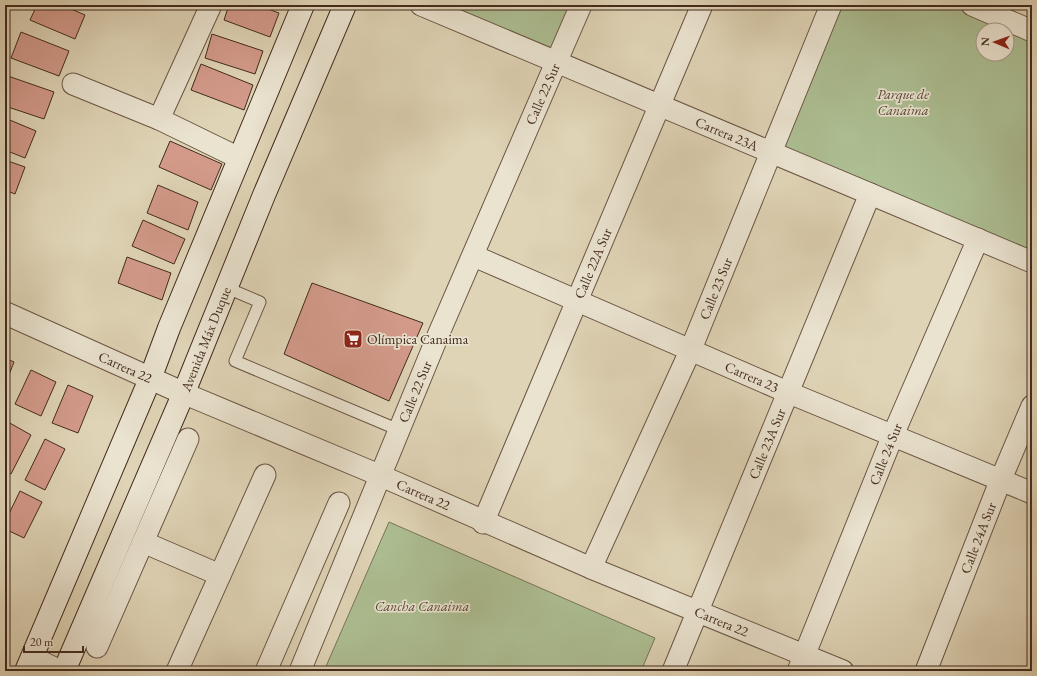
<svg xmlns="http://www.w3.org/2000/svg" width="1037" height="676" viewBox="0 0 1037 676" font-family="'EB Garamond',serif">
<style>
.green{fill:#acbe92;stroke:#787458;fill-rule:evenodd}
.building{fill:#d39a8a;stroke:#432b1e}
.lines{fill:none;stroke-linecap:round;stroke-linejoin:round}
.service-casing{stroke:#6a5544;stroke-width:13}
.minor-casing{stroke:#6a5544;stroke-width:23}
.tertiary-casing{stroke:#6a5544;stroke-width:24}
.secondary-casing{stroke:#432b1e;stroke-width:24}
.service{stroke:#eae3d0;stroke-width:11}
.minor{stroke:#eae3d0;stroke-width:21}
.tertiary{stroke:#eae3d0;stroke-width:22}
.secondary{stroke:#eae3d0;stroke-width:22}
.labels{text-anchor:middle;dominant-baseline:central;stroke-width:3.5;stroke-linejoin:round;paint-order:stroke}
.street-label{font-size:14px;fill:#432b1e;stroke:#eae3d0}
.park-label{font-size:14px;font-style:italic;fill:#584835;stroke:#eae3d0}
.poi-label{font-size:14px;fill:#432b1e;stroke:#eae3d0;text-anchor:start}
</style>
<rect width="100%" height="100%" fill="#dfd4b6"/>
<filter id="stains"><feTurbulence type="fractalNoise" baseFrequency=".005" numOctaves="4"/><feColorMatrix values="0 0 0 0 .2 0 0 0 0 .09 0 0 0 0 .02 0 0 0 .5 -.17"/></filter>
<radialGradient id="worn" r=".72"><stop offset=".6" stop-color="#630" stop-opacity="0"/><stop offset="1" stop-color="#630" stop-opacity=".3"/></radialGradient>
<path class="green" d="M445,5H574L553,52Z
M840,5H958L1032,36V258L781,153ZM983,30H1007V54H983Z
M389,522L655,638L641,671H324Z"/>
<path class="building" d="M37,5H62L85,15L75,39L30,20Z
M229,5H257L279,13L270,37L224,20Z
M21,32L69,51L59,76L11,58Z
M212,34L263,51L255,74L205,58Z
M201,64L253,85L244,110L191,90Z
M5,75L54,92L44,119L5,106Z
M5,118L36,131L25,158L5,150Z
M170,141L222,164L211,190L159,167Z
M5,160L25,167L15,194L5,190Z
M158,185L198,202L188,230L147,213Z
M143,220L185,239L174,264L132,246Z
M127,257L171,273L162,300L118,283Z
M312,283L423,323L389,401L284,354Z
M5,358L14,362L5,385Z
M31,370L56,382L41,416L15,404Z
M68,385L93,396L78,433L52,423Z
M8,422L31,435L11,474L5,471V427Z
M45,439L65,449L45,490L25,480Z
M20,491L42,502L24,538L5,529V522Z"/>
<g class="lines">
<defs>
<path id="service" d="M227,288L260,302L235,361L399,430"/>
<g id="minor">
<path id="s1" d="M421,5L1032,262"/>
<path d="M972,5L1032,31"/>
<path d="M73,84L159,119L239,158"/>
<path d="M159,119L211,5"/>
<path id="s2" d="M474,256L787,392L1032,493"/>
<path id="s3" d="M183,393L379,475L591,568L843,671"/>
<path id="s4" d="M483,523L702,5"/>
<path d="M143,542L220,575"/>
<path id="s5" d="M591,568L691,349L831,5"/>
<path d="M97,647L188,439"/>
<path d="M32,657L60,671"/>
<path d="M177,671L265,475"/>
<path d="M266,671L339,503"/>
<path id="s6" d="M300,671L439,333L581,5"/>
<path id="s7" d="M673,671L870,194"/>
<path id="s8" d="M798,671L893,435L978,239"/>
<path id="s9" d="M926,671L1001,479L1032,406"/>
</g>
<g id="tertiary">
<path id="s10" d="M5,313L183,393"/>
</g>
<g id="secondary">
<path d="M26,671L150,379L169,328L303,5"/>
<path id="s11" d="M64,671L185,390L264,195L345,5"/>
</g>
</defs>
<use href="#service" class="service-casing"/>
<use href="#minor" class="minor-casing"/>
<use href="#tertiary" class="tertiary-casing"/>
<use href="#secondary" class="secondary-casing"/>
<use href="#service" class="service"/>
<use href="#minor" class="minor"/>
<use href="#tertiary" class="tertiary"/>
<use href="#secondary" class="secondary"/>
</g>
<defs>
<symbol id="supermarket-square" viewBox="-11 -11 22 22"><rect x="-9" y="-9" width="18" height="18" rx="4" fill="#8f2418" stroke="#eae3d0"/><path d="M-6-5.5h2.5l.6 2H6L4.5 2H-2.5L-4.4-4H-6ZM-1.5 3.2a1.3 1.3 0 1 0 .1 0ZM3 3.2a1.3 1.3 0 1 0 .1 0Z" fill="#fff"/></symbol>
</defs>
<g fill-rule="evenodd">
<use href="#supermarket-square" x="342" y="328" width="22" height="22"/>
</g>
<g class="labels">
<g class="street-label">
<text stroke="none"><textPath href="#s6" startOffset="626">Calle 22 Sur</textPath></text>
<text stroke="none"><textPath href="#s1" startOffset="332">Carrera 23A</textPath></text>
<text stroke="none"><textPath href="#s4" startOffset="282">Calle 22A Sur</textPath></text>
<text stroke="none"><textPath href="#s5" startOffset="306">Calle 23 Sur</textPath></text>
<text stroke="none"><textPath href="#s11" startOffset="361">Avenida Máx Duque</textPath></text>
<text stroke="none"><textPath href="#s10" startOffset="132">Carrera 22</textPath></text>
<text stroke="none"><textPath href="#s2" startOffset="303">Carrera 23</textPath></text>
<text stroke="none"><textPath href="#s6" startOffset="302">Calle 22 Sur</textPath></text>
<text stroke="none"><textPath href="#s7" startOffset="246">Calle 23A Sur</textPath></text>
<text stroke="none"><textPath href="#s8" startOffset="234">Calle 24 Sur</textPath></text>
<text stroke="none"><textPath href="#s3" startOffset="261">Carrera 22</textPath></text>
<text stroke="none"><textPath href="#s9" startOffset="143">Calle 24A Sur</textPath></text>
<text stroke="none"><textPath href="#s3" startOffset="585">Carrera 22</textPath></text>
</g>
<g class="park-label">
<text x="903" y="94">Parque de<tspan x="903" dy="16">Canaima</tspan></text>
<text x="422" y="606">Cancha Canaima</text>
</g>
<g class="poi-label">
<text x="367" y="339">Olímpica Canaima</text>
</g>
</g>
<rect width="1037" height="676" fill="none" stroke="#dfd4b6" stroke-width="20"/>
<rect x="6" y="6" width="1025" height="664" fill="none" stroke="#432b1e" stroke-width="2"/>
<rect x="10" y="10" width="1017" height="656" fill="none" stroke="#432b1e"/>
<g transform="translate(995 42) rotate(272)"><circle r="19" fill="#eae3d0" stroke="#a79989"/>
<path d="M0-3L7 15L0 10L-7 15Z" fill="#8f2418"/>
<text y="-6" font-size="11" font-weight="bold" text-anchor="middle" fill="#432b1e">N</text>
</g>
<path d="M24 646v6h59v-6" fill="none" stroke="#432b1e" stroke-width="2"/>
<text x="30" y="646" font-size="12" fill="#432b1e" stroke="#eae3d0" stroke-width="3" paint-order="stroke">20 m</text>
<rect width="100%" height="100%" filter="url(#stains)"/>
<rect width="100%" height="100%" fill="url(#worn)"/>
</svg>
